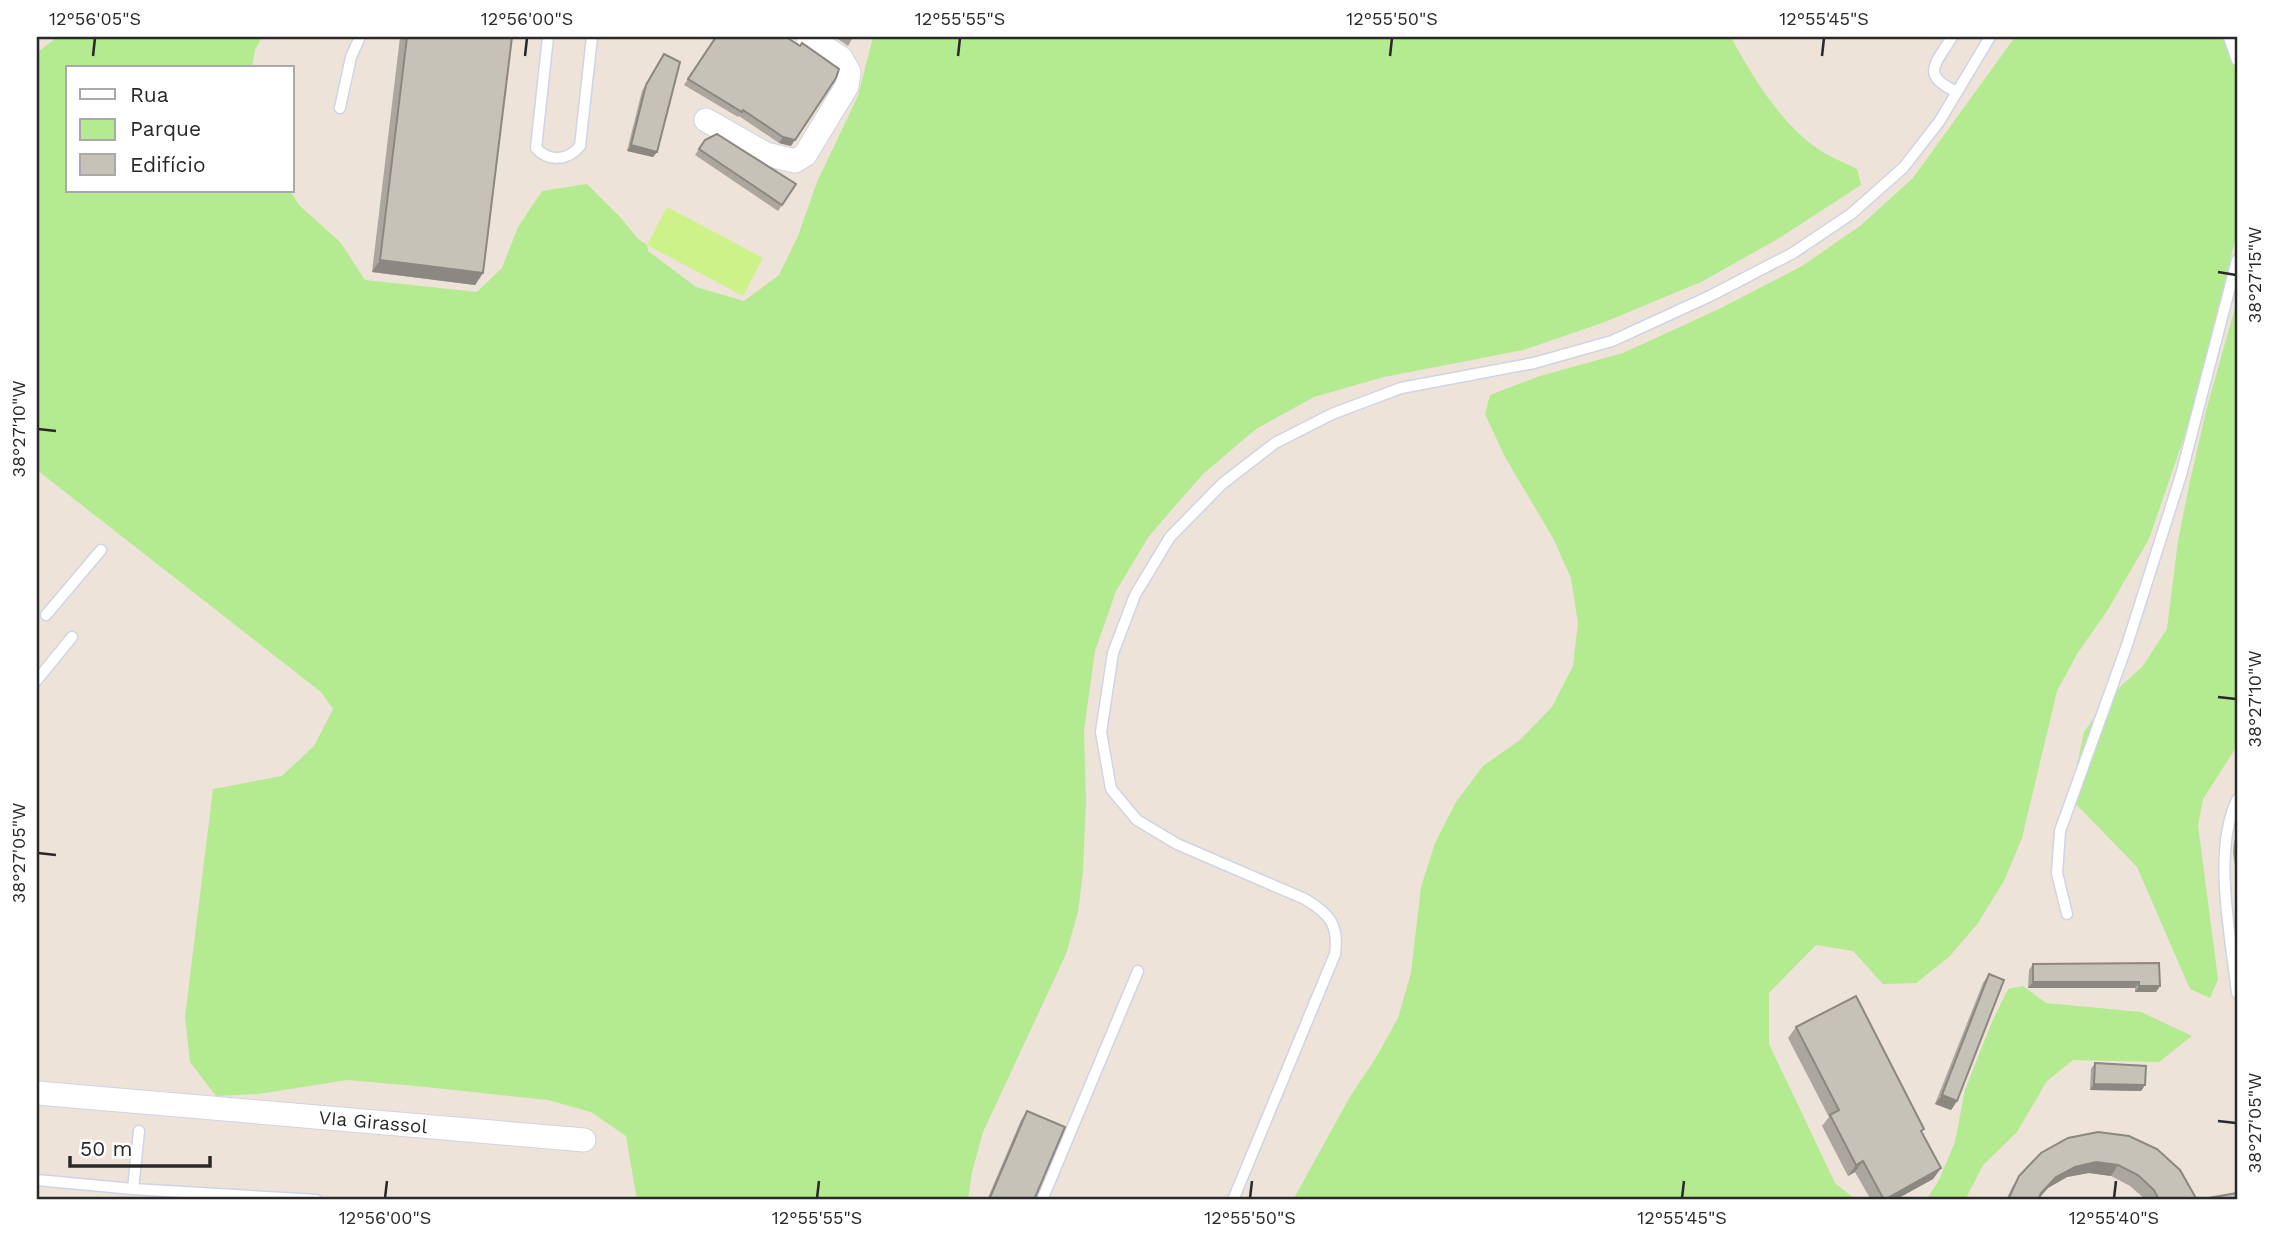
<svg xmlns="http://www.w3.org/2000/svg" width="2274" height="1237" viewBox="0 0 2274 1237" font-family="'Work Sans',sans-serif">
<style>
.green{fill:#b4ea90}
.pitch{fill:#cdf28a}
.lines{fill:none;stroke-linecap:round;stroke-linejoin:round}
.service-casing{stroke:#cfd4e4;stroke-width:13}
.minor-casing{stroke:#cfd4e4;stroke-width:25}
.service{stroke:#fff;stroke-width:10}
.minor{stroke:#fff;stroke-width:23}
.wall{fill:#aba79e}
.shaded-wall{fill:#8b8881}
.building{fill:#c7c2b8;stroke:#8b8881;stroke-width:2}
.ticks{fill:none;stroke:#292929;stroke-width:2.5}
.labels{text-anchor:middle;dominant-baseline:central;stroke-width:5;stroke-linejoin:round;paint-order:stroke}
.street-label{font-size:19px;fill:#292929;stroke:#fff}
.neatline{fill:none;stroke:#292929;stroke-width:2.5}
.ticks-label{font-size:18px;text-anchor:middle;fill:#292929}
</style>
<rect width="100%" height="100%" fill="#ede3d9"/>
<path class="green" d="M57,37H262L255,50L252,68H68V191H290L300,206L340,242L365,280L477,292L502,268L518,227L542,191L587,184L621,218L638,239L647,245L648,251L696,287L744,301L779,275L798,236L817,182L858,96L873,37H1731C1751,75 1781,124 1818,149C1829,157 1844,162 1857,169L1861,185L1776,240L1701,282L1602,323L1523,350L1384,377L1314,397L1256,429L1203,474L1149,536L1116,591L1095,651L1084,730L1086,801L1083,871L1078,912L1066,954L983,1132L972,1172L968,1200H637L626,1136L591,1112L548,1100L416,1086L347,1080L258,1094L216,1096L190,1062L185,1017L213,789L282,776L314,746L333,709L321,692L37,470V53Z
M2015,37H2237V233L2190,420L2149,539L2107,611L2077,654L2057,691L2022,838L2004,881L1978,923L1949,957L1916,983L1883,984L1853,951L1816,945L1769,993V1044L1835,1183L1856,1200H1293L1351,1095L1377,1056L1398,1018L1411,973L1421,887L1435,843L1456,802L1483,766L1520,740L1552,707L1573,666L1578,623L1571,578L1553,538L1505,457L1485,414L1490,395L1540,376L1623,353L1717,310L1802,266L1860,226L1913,178Z
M2237,301V746L2203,799L2198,826L2218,979L2210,998L2190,989L2137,867L2076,804L2075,774L2084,732L2109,697L2142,667L2167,629L2178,541L2190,481L2207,407Z
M2023,986L2046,1003L2141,1012L2192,1036L2159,1062L2073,1060L2047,1081L2017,1132L1983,1165L1965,1200H1926L1939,1180L1955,1142L1965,1090L1992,1022L2008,989Z"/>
<path class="pitch" d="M667,207L763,258L743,296L647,245Z"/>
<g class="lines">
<defs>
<path id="service" d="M548,37L536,148C548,162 568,161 580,146L592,37
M1952,37C1935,65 1920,75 1957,92
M2229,37L2237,60
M340,108L351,57L360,37
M46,615L101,550
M37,680L72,637
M2237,800C2212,852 2231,936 2237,993
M2067,914L2057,873L2060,831L2127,645L2181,475L2237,260
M37,1180L133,1189L317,1200
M133,1189L139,1131
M1042,1200L1138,971
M1233,1200L1335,954C1339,925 1330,914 1305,899L1177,844L1137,820L1111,789L1101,732L1113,653L1135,595L1170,537L1222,484L1275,443L1332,414L1401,388L1534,363L1612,341L1710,296L1793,253L1851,214L1903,168L1939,122L1990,37"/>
<path id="minor" d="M706,120L766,154L795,161L805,155L847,86L849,72L841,58L808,37
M37,1093L584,1140"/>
</defs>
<use href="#service" class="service-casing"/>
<use href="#minor" class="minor-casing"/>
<use href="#service" class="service"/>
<use href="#minor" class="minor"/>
</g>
<path class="wall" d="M400,37H512L483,273L475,285L372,272Z
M715,37L791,146L779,143L739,116L738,117L684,85Z
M835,37H853L848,46Z
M664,54L657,152L653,157L627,151L642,91Z
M705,140L796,184L778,211L695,155Z
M2237,837V878L2233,853L2234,841Z
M2033,964L2160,986L2156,992H2135V988H2028L2029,970Z
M1989,974L1957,1101L1951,1110L1935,1104L1983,983Z
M1796,1027L1921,1133L1941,1168L1933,1179L1895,1200H1871L1855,1172L1848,1176L1822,1126L1829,1117L1788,1038Z
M2095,1063L2145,1085L2141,1091L2090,1090L2091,1069Z
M1027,1111L1034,1200H987L1021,1120Z
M2068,1138L2197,1200H2237H2146L2130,1186L2111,1176L2089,1173L2067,1177L2048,1188L2038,1200H2006L2012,1187L2019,1176Z"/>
<path class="shaded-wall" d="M783,137L795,140L791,146L779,143Z
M631,145L657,152L653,157L627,151Z
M380,260L483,273L475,285L372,272Z
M2033,982H2139L2135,988H2028Z
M2139,986H2160L2156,992H2135Z
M2094,1084L2145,1085L2141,1091L2090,1090Z
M1942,1095L1957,1101L1951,1110L1935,1104Z
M1863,1161L1855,1172L1848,1176L1856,1165Z
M2096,1162L2118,1165L2111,1176L2089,1173L2067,1177L2048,1188L2037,1200L2041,1193L2056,1177L2075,1167Z
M1941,1168L1933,1179L1895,1200H1884Z"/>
<path class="building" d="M407,37H512L483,273L380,260Z
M716,37H786L800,46L802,43L839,69L836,78L795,140L783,137L743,110L742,112L688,79Z
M664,54L680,62L657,152L631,145L646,85Z
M717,134L796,184L782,205L699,149L705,140Z
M2159,963L2160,986H2139V982H2033V964Z
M1989,974L2004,980L1957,1101L1942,1095Z
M1856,996L1924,1129L1921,1131L1941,1168L1884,1200L1863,1161L1856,1165L1830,1115L1839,1110L1796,1027Z
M2095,1063L2146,1066L2145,1085L2094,1084Z
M1027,1111L1065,1127L1034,1200H989Z
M2098,1132L2129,1136L2157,1149L2180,1170L2197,1200L2237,1193V1200H2159L2154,1190L2138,1175L2118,1165L2096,1162L2075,1167L2056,1177L2041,1193L2038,1200H2008L2019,1176L2041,1153L2068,1138Z"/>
<path class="ticks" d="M93,56L95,38M525,56L527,38M958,56L960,38M1390,56L1392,38M1822,56L1824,38M2218,272L2236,275M38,429L56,431M2218,697L2236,699M38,853L56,855M2218,1121L2236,1123M385,1198L387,1181M817,1198L819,1181M1250,1198L1252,1181M1682,1198L1684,1181M2114,1198L2116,1181"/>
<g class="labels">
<g class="street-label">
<text transform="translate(373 1122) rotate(5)">VIa Girassol</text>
</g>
</g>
<rect width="2274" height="1237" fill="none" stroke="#ffffff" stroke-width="77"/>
<rect x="66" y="66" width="228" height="126" fill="#ffffff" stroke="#a9a9a9" stroke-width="2"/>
<rect x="80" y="89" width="35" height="10" fill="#ffffff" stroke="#a9a9a9" stroke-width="2"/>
<text x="130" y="102" font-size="21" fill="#292929">Rua</text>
<rect x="80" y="119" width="35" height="21" fill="#b4ea90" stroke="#a9a9a9" stroke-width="2"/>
<text x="130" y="136" font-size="21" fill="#292929">Parque</text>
<rect x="80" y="154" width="35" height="21" fill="#c7c2b8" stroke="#a9a9a9" stroke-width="2"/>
<text x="130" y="172" font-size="21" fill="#292929">Edifício</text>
<path d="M70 1156v10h140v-10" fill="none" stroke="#292929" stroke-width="3.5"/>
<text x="80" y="1156" font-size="21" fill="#292929" stroke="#ffffff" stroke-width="5" paint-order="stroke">50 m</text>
<rect x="38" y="38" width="2198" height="1160" class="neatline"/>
<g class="ticks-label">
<text x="95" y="25">12°56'05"S</text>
<text x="527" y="25">12°56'00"S</text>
<text x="960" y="25">12°55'55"S</text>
<text x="1392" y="25">12°55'50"S</text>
<text x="1824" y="25">12°55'45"S</text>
<text transform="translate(2255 275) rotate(-90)" y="6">38°27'15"W</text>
<text transform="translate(19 429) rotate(-90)" y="6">38°27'10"W</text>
<text transform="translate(2255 699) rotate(-90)" y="6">38°27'10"W</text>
<text transform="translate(19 853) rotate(-90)" y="6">38°27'05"W</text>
<text transform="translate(2255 1123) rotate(-90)" y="6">38°27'05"W</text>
<text x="385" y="1224">12°56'00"S</text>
<text x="817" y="1224">12°55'55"S</text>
<text x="1250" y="1224">12°55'50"S</text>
<text x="1682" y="1224">12°55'45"S</text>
<text x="2114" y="1224">12°55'40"S</text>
</g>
</svg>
